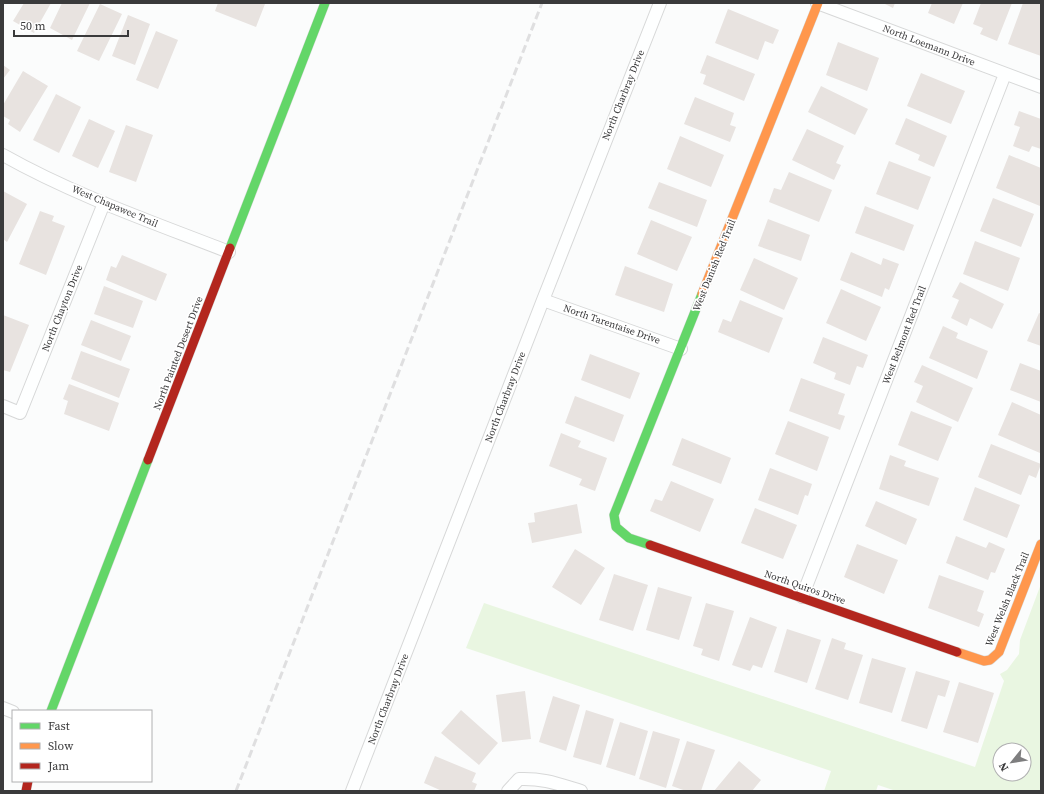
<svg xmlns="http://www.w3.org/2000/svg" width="1044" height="794" viewBox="0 0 1044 794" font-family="'Source Serif 4',serif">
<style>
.green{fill:#e9f6e1;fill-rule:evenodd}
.building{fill:#e8e3e0}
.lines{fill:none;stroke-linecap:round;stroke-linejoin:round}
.street-casing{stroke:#d7d8d8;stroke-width:14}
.fast-casing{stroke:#d7d8d8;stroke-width:10}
.slow-casing{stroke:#d7d8d8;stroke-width:10}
.jam-casing{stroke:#d7d8d8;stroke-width:10}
.street{stroke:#feffff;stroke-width:12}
.fast{stroke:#63d668;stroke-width:9}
.slow{stroke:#ff974d;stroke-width:9}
.jam{stroke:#b3261e;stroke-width:9}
.rail{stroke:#dfdfe0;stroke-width:3;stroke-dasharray:8 4;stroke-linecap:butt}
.labels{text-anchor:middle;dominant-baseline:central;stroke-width:3.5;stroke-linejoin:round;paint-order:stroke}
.street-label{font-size:10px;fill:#3a3a3b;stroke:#fff}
</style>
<rect width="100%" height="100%" fill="#fbfcfc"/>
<path class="green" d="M1041,584V791H896L878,785L876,791H824L831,771L466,648L484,603L975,767L1004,681L1000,674L1007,670L1019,654L1020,640ZM1000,750H1024V774H1000Z"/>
<path class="building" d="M24,3H51L34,33L13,21Z
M62,3H90L72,40L50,28Z
M218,3H262L265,4L256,27L215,11Z
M883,3H895L893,8Z
M932,3H963L954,24L928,13Z
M981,3H1012L997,41L980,34L983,28L973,24Z
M1023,3H1041V56L1008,44Z
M100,4L122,14L99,61L77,51Z
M728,9L779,30L773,44L765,41L758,60L715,43Z
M128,15L150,24L135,65L112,56Z
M156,31L178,40L158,89L136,80Z
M838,42L879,58L867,91L826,75Z
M707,55L755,74L744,101L703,84L706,75L700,73Z
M3,65L10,70L3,79Z
M23,71L48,86L20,132L8,124L10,120L3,116V105Z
M921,73L965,91L951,124L907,106Z
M821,86L868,109L855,135L808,112Z
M56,94L81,107L59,153L33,140Z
M695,97L734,113L730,125L736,127L730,142L684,124Z
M1019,111L1041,119V149L1032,146L1029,152L1013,146L1020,127L1014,125Z
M906,118L947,136L934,167L918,160L920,155L895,144Z
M89,119L115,131L98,168L72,156Z
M126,125L153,135L136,182L109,172Z
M807,129L844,146L836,163L841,165L834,180L792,160Z
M680,136L724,155L711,187L667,169Z
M1009,155L1041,168L1040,206L996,188Z
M889,161L931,177L918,210L876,194Z
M789,172L832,190L819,222L769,202L774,188L781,190Z
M659,182L707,200L697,227L648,208Z
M3,191L27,204L7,242L3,239Z
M993,198L1034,214L1021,247L980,231Z
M865,206L914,225L904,251L855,233Z
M40,211L54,216L52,221L65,226L46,275L19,264Z
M768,219L810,235L801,261L758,246Z
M651,220L692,237L677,271L637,254Z
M975,241L1020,258L1008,291L963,274Z
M851,252L881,265L883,258L899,264L889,290L885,288L882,297L840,280Z
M122,255L167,274L156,301L106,280L111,266L116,268Z
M754,258L798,278L784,310L740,290Z
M625,266L673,284L664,312L615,295Z
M960,282L1004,304L992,329L970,318L967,326L951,318L959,300L952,297Z
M104,286L143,301L133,328L94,314Z
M841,289L881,307L866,341L826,323Z
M740,300L783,318L769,353L718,332L723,319L731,322Z
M1039,313L1041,314V346L1027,341Z
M3,315L29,325L10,372L3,370Z
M91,320L131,336L121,361L81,345Z
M943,326L958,333L956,338L988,351L977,379L929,358Z
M823,337L868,355L863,368L857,366L850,385L834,379L836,373L813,363Z
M81,351L130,369L119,398L71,379Z
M590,354L640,373L630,399L581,380Z
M1020,363L1041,371V402L1010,390Z
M922,365L973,388L958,422L916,402L923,386L914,382Z
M801,378L845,394L838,414L845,416L840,430L789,411Z
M69,384L119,403L109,431L64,414L68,401L63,399Z
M575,396L624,415L614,442L565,423Z
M1012,402L1041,415V449L1040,453L998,435Z
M911,411L952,427L938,461L898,445Z
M788,421L829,437L817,471L775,454Z
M561,433L581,441L578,447L607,458L595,491L579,485L582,479L549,466Z
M682,438L731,458L721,484L672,465Z
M991,444L1041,464L1036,478L1029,475L1021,495L978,477Z
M890,455L906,461L904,466L939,478L929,506L879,489Z
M770,468L812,484L808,496L805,495L798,515L758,500Z
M671,481L714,499L700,532L650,511L655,499L662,501Z
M975,487L1020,505L1007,538L963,520Z
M876,501L917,519L906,545L865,526Z
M577,504L582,533L532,543L528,523L535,522L534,513Z
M755,508L797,525L783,559L741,543Z
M956,536L986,548L989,542L1005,549L995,573L991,572L988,580L946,563Z
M857,544L898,560L884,594L844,577Z
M575,549L605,568L581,605L552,587Z
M614,574L648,585L633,631L599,620Z
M939,575L984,591L977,611L984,614L979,627L928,608Z
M658,587L692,597L679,640L646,630Z
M706,603L734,611L719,661L701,655L703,649L693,646Z
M750,617L777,627L762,668L753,665L750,671L732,665Z
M787,629L821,640L807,683L774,672Z
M832,638L846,643L844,649L863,655L848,700L815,689Z
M872,658L906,668L892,713L859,703Z
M916,671L950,681L945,697L938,695L927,729L901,721Z
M959,682L994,693L978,743L943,732Z
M525,691L531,739L502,742L496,695Z
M553,696L580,705L566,751L539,742Z
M461,710L498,743L479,765L441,733Z
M586,710L614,719L601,765L573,757Z
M620,722L648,731L635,776L606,767Z
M653,731L680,739L666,788L639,779Z
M687,741L715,750L701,791H686L672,786Z
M435,756L476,773L472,782L477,784L474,791H442L424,783Z
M739,761L761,780L752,791H714Z"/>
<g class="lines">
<defs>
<path id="street" d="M817,3L1041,87
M3,155C74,195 152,222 229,252
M543,300L681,349
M3,406L20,413L104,203
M802,597L1005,74
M3,708L13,712
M352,791L543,300L660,3
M508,791L519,779C543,778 558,784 581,791"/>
<path id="fast" d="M230,248L325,3
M650,545L629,538L616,527L614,515L702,294
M51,711L148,460"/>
<path id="slow" d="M702,294L818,3
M957,652L984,661L990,660L999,652L1041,544"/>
<path id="jam" d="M148,460L230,248
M650,545L957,652
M26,791L28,781"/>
</defs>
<use href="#street" class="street-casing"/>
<use href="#fast" class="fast-casing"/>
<use href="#slow" class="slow-casing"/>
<use href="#jam" class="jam-casing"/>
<use href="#street" class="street"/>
<use href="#fast" class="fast"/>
<use href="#slow" class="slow"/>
<use href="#jam" class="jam"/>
<path class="rail" d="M236,791L542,3"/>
</g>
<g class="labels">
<g class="street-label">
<text transform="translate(929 45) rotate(21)">North Loemann Drive</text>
<text transform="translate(623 95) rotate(-68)">North Charbray Drive</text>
<text transform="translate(115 206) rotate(23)">West Chapawee Trail</text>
<text transform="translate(714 265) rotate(-68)">West Danish Red Trail</text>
<text transform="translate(62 308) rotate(-68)">North Chayton Drive</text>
<text transform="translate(612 324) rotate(19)">North Tarentaise Drive</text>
<text transform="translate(904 335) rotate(-69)">West Belmont Red Trail</text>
<text transform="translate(178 353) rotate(-69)">North Painted Desert Drive</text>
<text transform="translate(505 397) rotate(-69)">North Charbray Drive</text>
<text transform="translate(805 587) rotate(19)">North Quiros Drive</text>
<text transform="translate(1007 599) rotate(-68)">West Welsh Black Trail</text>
<text transform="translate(388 699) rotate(-69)">North Charbray Drive</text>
</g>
</g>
<rect width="1044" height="794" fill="none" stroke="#3a3a3b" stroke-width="8"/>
<rect x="12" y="710" width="140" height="72" fill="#ffffff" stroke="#b0b0b1"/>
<rect x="20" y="723" width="20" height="6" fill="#63d668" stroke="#b0b0b1"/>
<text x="48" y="730" font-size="12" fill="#3a3a3b">Fast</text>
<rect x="20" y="743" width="20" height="6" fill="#ff974d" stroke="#b0b0b1"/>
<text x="48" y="750" font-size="12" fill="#3a3a3b">Slow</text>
<rect x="20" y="763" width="20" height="6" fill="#b3261e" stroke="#b0b0b1"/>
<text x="48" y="770" font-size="12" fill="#3a3a3b">Jam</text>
<g transform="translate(1012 762) rotate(240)"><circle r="19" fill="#ffffff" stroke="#b0b0b1"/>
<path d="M0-3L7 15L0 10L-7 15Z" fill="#7e7e7f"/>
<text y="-6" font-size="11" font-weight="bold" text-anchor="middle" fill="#3a3a3b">N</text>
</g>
<path d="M14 30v6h114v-6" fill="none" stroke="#3a3a3b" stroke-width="2"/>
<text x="20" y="30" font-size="12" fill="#3a3a3b" stroke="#ffffff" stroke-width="3" paint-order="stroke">50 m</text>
</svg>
